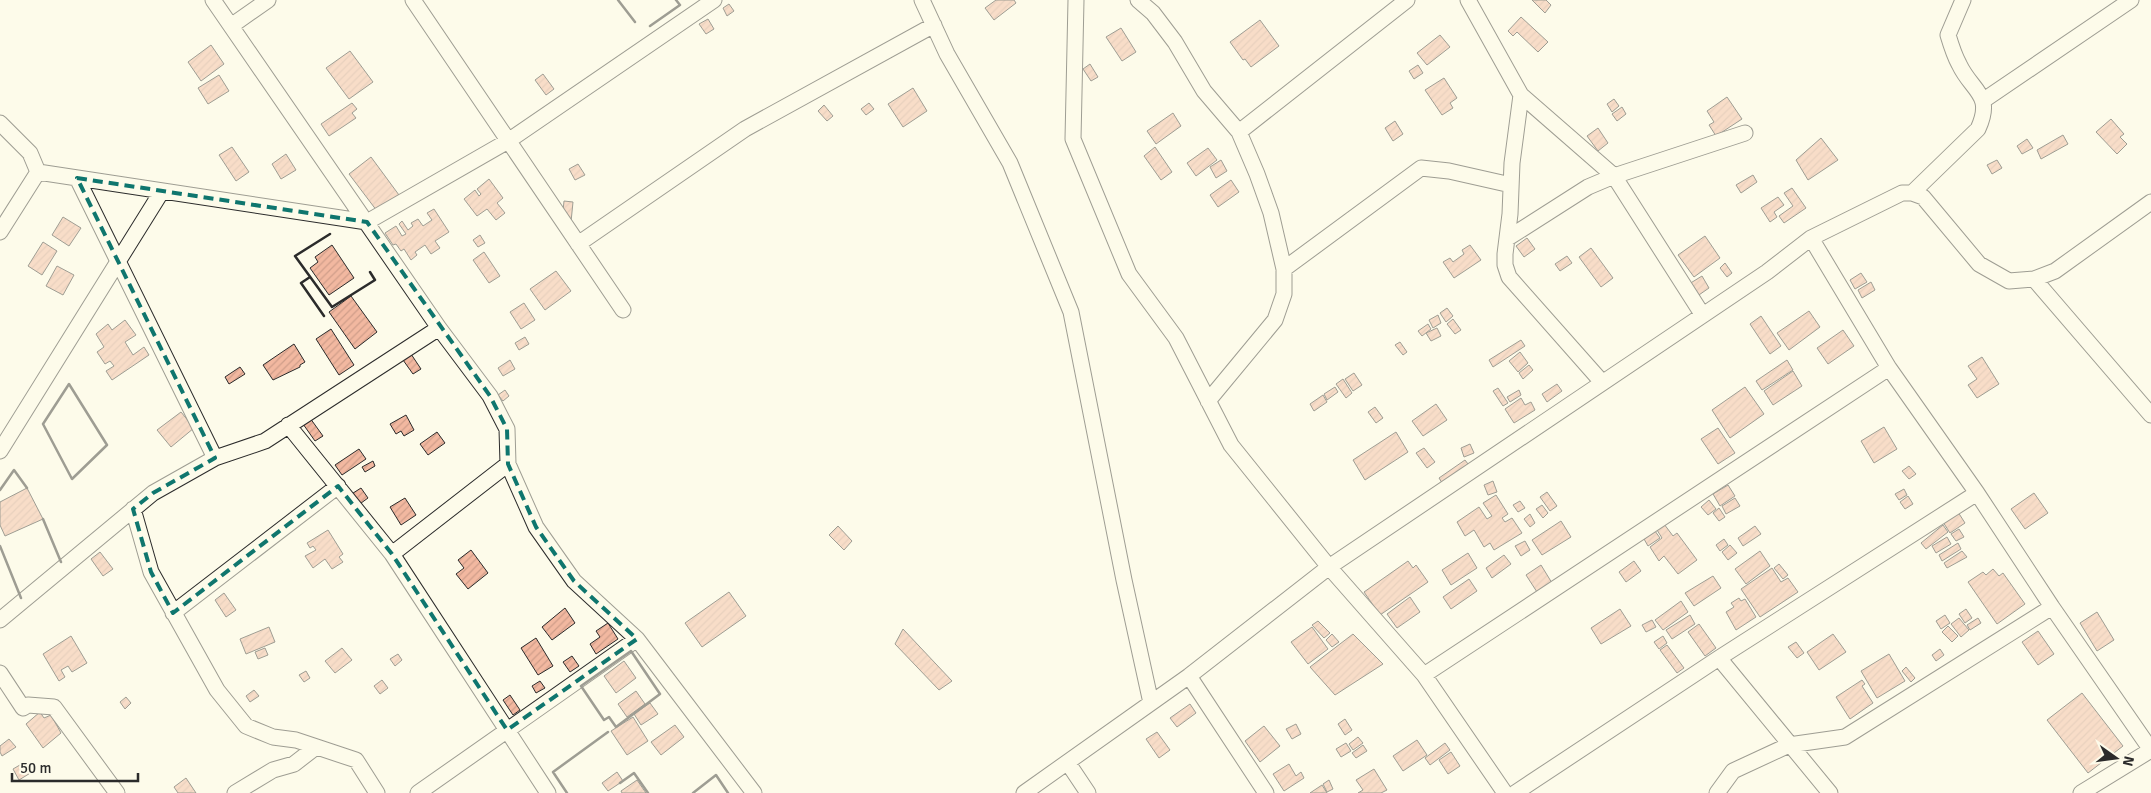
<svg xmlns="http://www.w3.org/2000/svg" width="2151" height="793" viewBox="0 0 2151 793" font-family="Signika,sans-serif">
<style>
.building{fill:url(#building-hatch);stroke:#2b2b2b}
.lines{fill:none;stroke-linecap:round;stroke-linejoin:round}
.minor-casing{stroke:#2b2b2b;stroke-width:17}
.minor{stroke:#fdfbea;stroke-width:15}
.wall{stroke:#2b2b2b;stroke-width:2.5}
.marked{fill:none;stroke:#0f766e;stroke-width:4;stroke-dasharray:10 6;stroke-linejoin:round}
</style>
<defs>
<pattern id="building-hatch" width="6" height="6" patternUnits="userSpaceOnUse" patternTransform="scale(1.25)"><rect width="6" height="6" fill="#f2b8a0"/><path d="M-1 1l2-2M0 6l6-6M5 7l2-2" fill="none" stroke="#d09e8a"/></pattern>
</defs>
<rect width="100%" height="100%" fill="#fdfbea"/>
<path class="building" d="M996,0H1014L1016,3L994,20L985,8Z
M1532,0H1546L1551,5L1545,13Z
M729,4L734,11L727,16L723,8Z
M1521,17L1548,42L1538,52L1517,32L1513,36L1508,31Z
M708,19L714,29L706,34L699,24Z
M1260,20L1279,46L1251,67L1245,59L1243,60L1230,42Z
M1121,28L1136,52L1122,61L1106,37Z
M1440,35L1450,47L1427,65L1417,53Z
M211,45L224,64L201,81L188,62Z
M350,51L373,82L349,99L326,68Z
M1090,64L1098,77L1091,81L1083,69Z
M1418,65L1423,73L1414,79L1409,71Z
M543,74L554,89L546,95L535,80Z
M219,75L229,91L208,104L198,88Z
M1444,78L1457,98L1450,103L1453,108L1442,115L1425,90Z
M913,88L927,111L903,127L888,104Z
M1727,97L1742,119L1716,136L1709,125L1714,122L1707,111Z
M1614,99L1619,106L1612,112L1607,104Z
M352,103L357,109L352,113L356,118L329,136L321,124Z
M869,103L874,109L866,115L861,109Z
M824,105L833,116L827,121L818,111Z
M1622,107L1626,114L1617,121L1612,114Z
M1173,113L1181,126L1156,144L1147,131Z
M2111,119L2124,134L2120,137L2127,144L2117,154L2096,132Z
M1395,121L1403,134L1393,141L1385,128Z
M1598,128L1608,143L1598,151L1587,136Z
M2063,135L2068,144L2041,159L2037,150Z
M1821,138L1838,160L1808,180L1796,160Z
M2027,139L2033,148L2022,154L2017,146Z
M232,147L249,172L236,181L219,155Z
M1155,147L1172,172L1161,180L1144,156Z
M1208,148L1217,160L1196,176L1187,163Z
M286,154L296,170L281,179L272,164Z
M371,157L399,195L377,211L349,174Z
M1221,160L1227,171L1216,178L1210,167Z
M1997,160L2002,168L1992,174L1987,165Z
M578,164L585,175L575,180L569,169Z
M1753,175L1757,182L1741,193L1736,185Z
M489,179L503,198L497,203L505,213L496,220L487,209L477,216L464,199L475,190L479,196L481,194L477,189Z
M1231,180L1239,192L1218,207L1210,195Z
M1792,188L1806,208L1784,223L1779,216L1793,206L1784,193Z
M1778,197L1784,205L1774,212L1777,217L1770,222L1761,208Z
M564,201L573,202L571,222L562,221Z
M434,209L449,232L435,241L440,248L431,254L425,245L415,252L417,255L411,260L404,249L401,251L396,244L393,245L385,233L396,226L402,236L406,234L399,224L402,221L408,230L413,226L411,223L418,219L423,226L432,220L427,213Z
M63,217L81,228L69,246L52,235Z
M480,235L485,243L478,247L473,240Z
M1705,236L1720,258L1694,277L1678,255Z
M1527,238L1535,249L1524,257L1516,246Z
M43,242L57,251L42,275L28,266Z
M332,245L354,278L329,295L310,268L318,262L315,257Z
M1470,245L1481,260L1454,278L1443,262L1450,258L1453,262L1464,254L1462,250Z
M1591,248L1613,278L1601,287L1579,257Z
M484,252L500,276L489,283L473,260Z
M1567,256L1572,263L1560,271L1555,264Z
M1725,263L1732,273L1727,277L1720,268Z
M57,266L74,275L63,295L46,286Z
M556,271L571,291L545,310L530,289Z
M1861,273L1867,282L1855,289L1850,280Z
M1702,276L1709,288L1696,297L1689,284Z
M1871,282L1875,290L1862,298L1858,290Z
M351,296L377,332L355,349L329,312Z
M524,303L535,320L521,329L510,312Z
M1447,308L1453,316L1446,322L1440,313Z
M1809,311L1820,327L1789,350L1777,333Z
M1438,315L1441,323L1433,328L1429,320Z
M1761,316L1781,346L1770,354L1750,324Z
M1453,319L1461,330L1455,334L1447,324Z
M125,320L136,335L125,342L133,355L144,347L149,355L112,380L106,371L114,366L110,361L105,364L97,352L104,347L96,334L108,324L112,330Z
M1428,324L1431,329L1422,336L1418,331Z
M1437,328L1441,336L1431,341L1426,333Z
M331,329L354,365L339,375L316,339Z
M1843,330L1854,346L1828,364L1817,348Z
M525,337L529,344L519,350L515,343Z
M1521,340L1525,346L1493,367L1489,360Z
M1400,342L1407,352L1403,355L1395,345Z
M294,344L305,362L300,365V367L273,380L263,365Z
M1520,352L1528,363L1518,372L1509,361Z
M411,354L421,369L413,374L403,360Z
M1982,357L1999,384L1977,398L1968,385L1977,379L1968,366Z
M510,360L515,369L503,376L498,368Z
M1787,360L1793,370L1762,390L1756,381Z
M1529,365L1533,370L1523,379L1519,373Z
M240,367L245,374L229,384L225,377Z
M1793,371L1802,386L1773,405L1764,391Z
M1354,373L1362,385L1353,391L1345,379Z
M1343,379L1352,393L1346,398L1336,384Z
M1557,384L1562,391L1547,402L1542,394Z
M1335,387L1338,392L1327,400L1324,394Z
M1745,387L1764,414L1730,438L1712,410Z
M1498,388L1508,403L1503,406L1493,391Z
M505,390L509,396L503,401L498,395Z
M1519,390L1521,395L1510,402L1507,397Z
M1323,395L1327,402L1314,411L1310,404Z
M1521,398L1525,405L1531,402L1535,410L1514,423L1505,409Z
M1436,404L1447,420L1423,436L1412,421Z
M1375,407L1383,418L1376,423L1368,412Z
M181,412L194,428L171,447L157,430Z
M406,415L414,430L404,436L401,431L396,434L390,424Z
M310,418L323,436L315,441L303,424Z
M1884,427L1897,449L1874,463L1861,441Z
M1718,428L1735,453L1718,464L1701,439Z
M437,432L445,443L428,455L420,444Z
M1396,432L1408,452L1365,480L1353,460Z
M1470,444L1474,453L1464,457L1461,448Z
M1424,448L1435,462L1427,468L1416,453Z
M359,449L366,459L342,475L335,465Z
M1465,460L1471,468L1444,486L1439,478Z
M373,461L375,466L365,472L362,467Z
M1909,466L1916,474L1909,479L1902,471Z
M1493,481L1497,492L1488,495L1484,485Z
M1728,485L1735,496L1720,506L1713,494Z
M27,488L43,519L5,536L0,525V502Z
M361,488L368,498L357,506L350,495Z
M1904,489L1907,495L1899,500L1895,494Z
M1547,492L1557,506L1550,511L1540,497Z
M2034,493L2048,513L2025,529L2011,509Z
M1496,495L1508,514L1502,518L1505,522L1512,518L1522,533L1494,550L1490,543L1484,547L1474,530L1465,536L1457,522L1479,507L1487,519L1492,516L1483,503Z
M1908,496L1913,504L1905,509L1900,502Z
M405,498L416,515L401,525L390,507Z
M1735,498L1740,506L1726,514L1722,506Z
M1709,500L1716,509L1708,515L1701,507Z
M1520,501L1525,508L1518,512L1513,505Z
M1542,505L1548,513L1543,518L1536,509Z
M1719,508L1725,517L1719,521L1713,513Z
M1958,512L1965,523L1950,533L1943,522Z
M1530,514L1535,523L1530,527L1524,519Z
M1561,521L1571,537L1542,555L1532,540Z
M1664,524L1673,536L1677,533L1697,560L1678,574L1664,556L1659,561L1650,547L1662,538L1657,530Z
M1943,525L1948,532L1926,549L1921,543Z
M838,526L852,541L844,550L829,535Z
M1755,526L1761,534L1743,546L1738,538Z
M1959,529L1964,537L1956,541L1951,534Z
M328,530L343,554L339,557L343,562L332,569L325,559L313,568L305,556L316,550L313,546L310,548L307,543Z
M1655,531L1660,538L1648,546L1644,539Z
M1947,537L1951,544L1936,553L1932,546Z
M1724,539L1728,545L1720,551L1716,545Z
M1525,541L1530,550L1521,556L1515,546Z
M1958,543L1961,549L1942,561L1939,555Z
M1730,545L1737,553L1728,560L1722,552Z
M471,550L488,573L468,589L456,574L464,568L458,560Z
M1760,551L1770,566L1746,584L1735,569Z
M1962,551L1967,557L1947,568L1944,563Z
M100,552L113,569L103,576L91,559Z
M1468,553L1477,568L1451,585L1442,570Z
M1504,555L1511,564L1492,578L1486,568Z
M1408,561L1413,568L1416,565L1428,582L1380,615L1364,592Z
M1634,561L1641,571L1626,582L1619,572Z
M1779,564L1788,575L1783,579L1774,568Z
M1541,565L1552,583L1537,592L1526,575Z
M1772,568L1781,582L1788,578L1798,592L1760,617L1741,589Z
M1993,569L1999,576L2003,573L2025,604L1997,624L1968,582L1983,572L1986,575Z
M1713,576L1721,588L1694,606L1685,593Z
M1469,579L1477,591L1451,609L1443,597Z
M729,592L746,616L702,647L685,623Z
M224,593L236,610L226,617L215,600Z
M1410,597L1420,612L1397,628L1387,614Z
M1739,598L1741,601L1745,599L1756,617L1736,630L1726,612L1734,607L1731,603Z
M1681,601L1688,612L1663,630L1655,620Z
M565,608L575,623L552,640L542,627Z
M1620,609L1631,626L1601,644L1591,628Z
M1966,609L1972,618L1965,623L1959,614Z
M2097,612L2114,640L2097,651L2080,623Z
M1690,615L1695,624L1672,639L1666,630Z
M1945,615L1950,623L1941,629L1936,621Z
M1959,618L1969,630L1961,637L1951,624Z
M1978,618L1981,623L1970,630L1967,625Z
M1652,620L1656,627L1646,632L1642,625Z
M1318,621L1330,633L1324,638L1312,625Z
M608,623L618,639L596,654L590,644L600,637L596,631Z
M1699,624L1716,648L1705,656L1688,632Z
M1948,626L1958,636L1952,642L1942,632Z
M269,627L275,642L246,654L240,639Z
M1312,627L1328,649L1308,664L1291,642Z
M903,629L952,681L939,690L895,644Z
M2038,631L2054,654L2038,665L2022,642Z
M1332,634L1339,642L1332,647L1326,640Z
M1353,634L1383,664L1335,695L1310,667Z
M1833,634L1846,652L1819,670L1807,652Z
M71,636L87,663L72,672L68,666L61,670L65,677L59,681L43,654Z
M1663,636L1667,643L1659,649L1654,642Z
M536,638L553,666L538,675L521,648Z
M1796,642L1804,653L1797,658L1788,647Z
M1667,645L1684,668L1677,673L1660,650Z
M265,648L268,655L258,659L255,652Z
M342,648L352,660L335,673L325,661Z
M1940,649L1944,655L1936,661L1932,655Z
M398,654L402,660L395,666L390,659Z
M1889,654L1905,681L1877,698L1861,671Z
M572,656L579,666L570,672L563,662Z
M624,661L636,678L616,693L604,676Z
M1906,667L1915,678L1911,682L1902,671Z
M306,671L310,678L304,682L299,675Z
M382,680L388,688L380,694L374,686Z
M1862,680L1865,684L1862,686L1873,703L1850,719L1836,697Z
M540,681L545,688L536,693L532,686Z
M254,690L259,696L250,702L246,696Z
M636,691L645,704L627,717L618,704Z
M2082,693L2123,746L2088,773L2047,720Z
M510,695L520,710L513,715L503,700Z
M126,697L131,703L125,709L120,702Z
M650,703L658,714L641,725L634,714Z
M1190,704L1196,713L1177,727L1170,718Z
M40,712L44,718L51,715L61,733L43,748L26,724Z
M633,717L648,741L627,755L611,731Z
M1345,719L1352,730L1345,735L1338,724Z
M1296,724L1301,734L1292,739L1286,729Z
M675,725L684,737L661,755L651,742Z
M1264,726L1280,746L1260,762L1245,741Z
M1157,732L1170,750L1159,758L1146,739Z
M1358,737L1363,743L1353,750L1349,744Z
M9,739L16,747L2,756L0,752V746Z
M1417,740L1427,755L1403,771L1393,756Z
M1346,743L1351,751L1341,757L1336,749Z
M1445,743L1450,750L1430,765L1425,758Z
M1363,745L1367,751L1356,758L1352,753Z
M1451,752L1460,766L1448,774L1439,760Z
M25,762L32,772L19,780L13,769Z
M1289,764L1296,776L1301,772L1304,778L1284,791L1273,774Z
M1374,769L1387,790L1381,793H1358L1363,790L1356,780Z
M617,772L623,781L608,791L602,783Z
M186,778L196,793H178L174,787Z
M637,780L646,793H622L621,791Z
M1329,780L1333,789L1327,792L1323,784Z
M1322,785L1327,793H1310Z"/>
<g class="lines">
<defs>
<path id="minor" d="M213,0L439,328L490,396L507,429L508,464L536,527L574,581L637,639L754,793
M413,0L623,310
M922,0L947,54L1010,163L1071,312L1124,580L1151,703
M1076,0L1073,139L1129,274L1176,338L1231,445L1329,567L1424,675L1505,793
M1138,0L1153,13L1175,42L1204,91L1239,132L1257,174L1271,213L1284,269V294L1275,320L1208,401
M1468,0L1521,95L1614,176L1702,314
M231,26L268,0
M1521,95L1512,163L1510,214L1505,254V265L1509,277L1601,381
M1984,100L2131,0
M0,123L30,153L38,172
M1239,132L1407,0
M38,172L367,222L508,141L714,0
M77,178L215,458
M1912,193L1978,129C1994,94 1972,92 1959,64C1954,55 1951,45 1948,35L1963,0
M0,232L38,172
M1508,238L1588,187L1614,176L1745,133
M1811,238L1889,368L1977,493L2052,607L2151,750
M578,244L745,129L934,25
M1284,269L1421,168L1449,171L1511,185
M2034,279L2151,415
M288,425L392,554L548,793
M0,451L162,191
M133,509L151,572L217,690L246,726L273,737L296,740L356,760L377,793
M392,554L508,464
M173,613L338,486
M0,620L153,493L215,458L265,441L439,328
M1719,658L1830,793
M0,673L23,708L28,705L54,707L117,793
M1424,675L1889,368
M1189,676L1266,793
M1068,763L1088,793
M235,793L273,770L294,764L316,747
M418,793L637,639
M1024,793L1189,676L1329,567L1767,272L1811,238L1902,193H1912L1923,197L1979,264L2009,281L2034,279L2055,271L2151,202
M1515,793L1719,658L1977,493
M1717,793L1733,771L1789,745L1845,737L2052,607
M2081,793L2151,750"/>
</defs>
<use href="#minor" class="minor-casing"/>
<use href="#minor" class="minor"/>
<path class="wall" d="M618,0L635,22
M650,26L680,5L676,0
M330,234L295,256L332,307L375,280L370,272
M310,277L301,283L324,316
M69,384L107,445L72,479L43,424Z
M0,490L14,470L27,488
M43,519L61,562
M0,546L21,598
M631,651L660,694L616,727L609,717L604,720L581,686Z
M620,783L634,773L648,793
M567,793L553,772L608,732
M693,793L716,775L728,793"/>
</g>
<path d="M0 0H2151V793H0ZM77,178L367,222L490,396L507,429L508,464L536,527L574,581L637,639L507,730L392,554L338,486L173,613L151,572L133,509L153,493L215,458Z" fill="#fdfbea" fill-opacity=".55" fill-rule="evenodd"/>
<path class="marked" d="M77,178L367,222L490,396L507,429L508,464L536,527L574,581L637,639L507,730L392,554L338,486L173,613L151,572L133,509L153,493L215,458Z"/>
<g transform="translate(2116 758) rotate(104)" stroke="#fdfbea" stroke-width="4" paint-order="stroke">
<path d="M0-4L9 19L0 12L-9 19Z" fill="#2b2b2b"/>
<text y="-8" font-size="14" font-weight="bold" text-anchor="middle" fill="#2b2b2b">N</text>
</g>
<path d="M12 773v8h126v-8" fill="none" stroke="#2b2b2b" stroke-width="2.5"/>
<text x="20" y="773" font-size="15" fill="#2b2b2b" stroke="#fdfbea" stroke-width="4" paint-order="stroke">50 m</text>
</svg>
